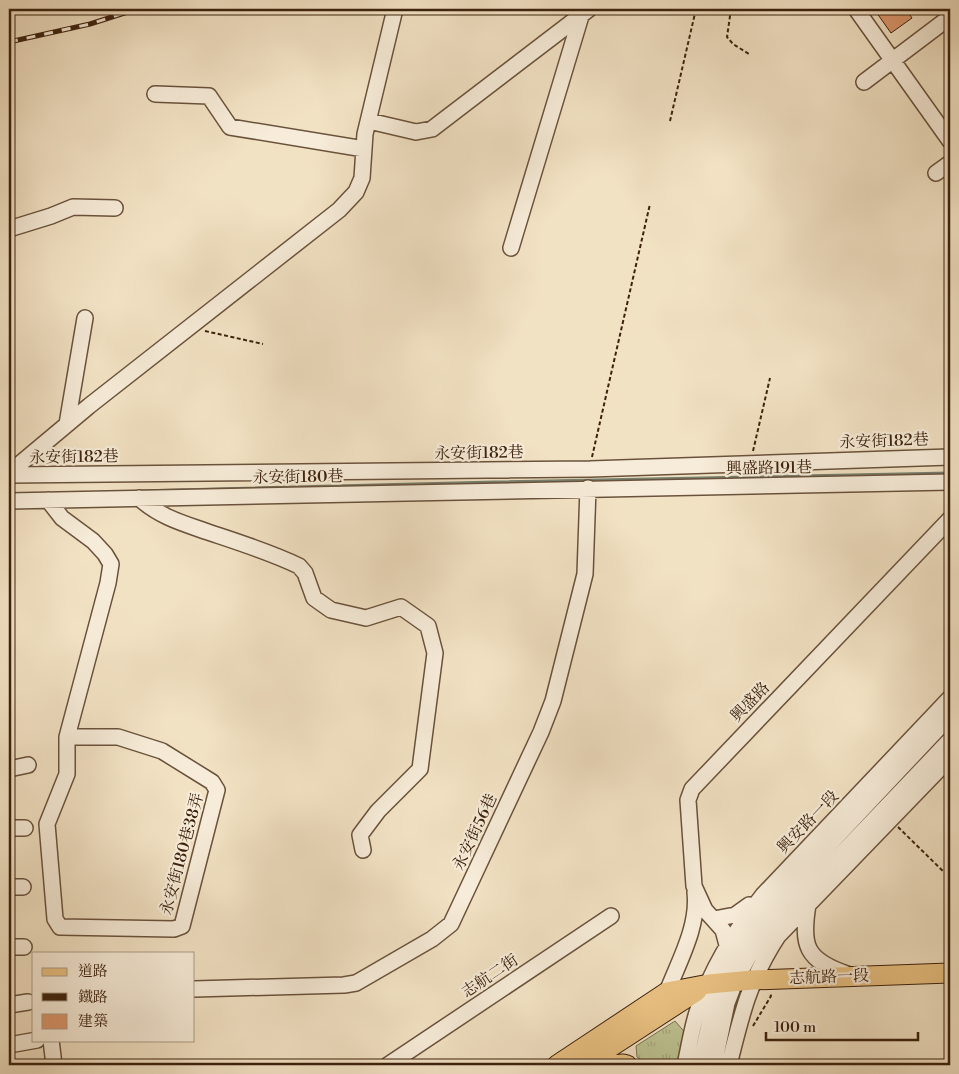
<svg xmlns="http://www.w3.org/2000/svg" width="959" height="1074" viewBox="0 0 959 1074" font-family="'Libre Bodoni','Noto Serif TC',serif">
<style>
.grass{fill:url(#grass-tufts);stroke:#7c7250}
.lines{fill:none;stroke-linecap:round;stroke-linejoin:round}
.stream{stroke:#76806f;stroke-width:3}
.building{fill:#dc986d;stroke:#3c220e}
.minor-casing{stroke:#6a523c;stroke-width:18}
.major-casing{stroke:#3c220e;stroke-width:21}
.path{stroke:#3c220e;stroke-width:2;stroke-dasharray:4 2.5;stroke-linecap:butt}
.minor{stroke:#f7ecd9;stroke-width:15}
.major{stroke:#e9c182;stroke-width:19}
.rail-casing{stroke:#3c220e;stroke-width:5}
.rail{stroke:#f7ecd9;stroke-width:3;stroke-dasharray:9;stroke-linecap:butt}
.labels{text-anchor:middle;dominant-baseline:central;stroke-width:4.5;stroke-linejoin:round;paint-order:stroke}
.street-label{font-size:16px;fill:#3c220e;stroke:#f7ecd9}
</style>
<defs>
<pattern id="grass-tufts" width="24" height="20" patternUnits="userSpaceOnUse" patternTransform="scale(1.25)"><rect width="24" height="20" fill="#bdc292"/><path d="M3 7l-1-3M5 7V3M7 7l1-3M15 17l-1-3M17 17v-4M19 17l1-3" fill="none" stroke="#a3a67d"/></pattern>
</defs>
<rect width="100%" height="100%" fill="#f2e2c4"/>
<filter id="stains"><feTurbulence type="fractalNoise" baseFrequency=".004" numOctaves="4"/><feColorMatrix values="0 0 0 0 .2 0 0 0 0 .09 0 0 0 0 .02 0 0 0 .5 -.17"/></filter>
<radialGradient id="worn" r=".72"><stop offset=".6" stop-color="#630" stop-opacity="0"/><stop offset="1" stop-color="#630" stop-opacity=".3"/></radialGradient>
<path class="grass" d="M675,1021L688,1036L679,1065H649L637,1057L636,1046Z"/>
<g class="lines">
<path class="stream" d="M139,491L495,482L950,473"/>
</g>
<path class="building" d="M874,9H906L912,18L891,33Z"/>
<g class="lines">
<defs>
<path id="minor" d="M856,9L950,141
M864,82L950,17
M155,94L209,96L230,127L364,149
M369,121L416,132L432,129L589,9
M936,173L950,163
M9,229L51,216L73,207L115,208
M511,248L581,16
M67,424L85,318
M9,473L89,406L339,210L356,192L362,178L365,134L395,9
M9,475L590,469L950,457
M139,498C160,517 182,523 208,532C238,542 270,552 299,566L305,573L314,598L331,610L366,618L401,607L428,626L435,653L420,769L378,811L360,835L363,850
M48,500L62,518L93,541L105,554L111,564L108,583L67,737H118L162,751L212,782L217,790L182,926L174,929L60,927L55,919L47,824L67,774V737
M9,501L950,482
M9,769L28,765
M9,828H25
M9,887H23
M808,905C801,946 806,960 847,974
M714,919L735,915L749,905
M727,945L723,930L705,910L694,886L688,800L692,789L950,519
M9,947H24
M194,989L344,985L356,983L432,939L451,924L541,732L553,701L585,574L588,488
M667,992C679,961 699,926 695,892
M9,1005L28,1002
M51,1040L54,1065
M9,1045L37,1040
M388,1065L611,916
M685,1065C689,1047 692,1027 698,1009C712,967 736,929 763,895L950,698
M700,1065L712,1012L723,983L738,952L764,914L950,716
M714,1065L727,1003L735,982L749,956L780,918L950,740
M729,1065C741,1016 750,978 778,936L950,758"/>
<path id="major" d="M557,1065L667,992L709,984L753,980L950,973
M583,1065L697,991
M612,1065L623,1064L627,1065"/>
</defs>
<use href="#minor" class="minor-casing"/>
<use href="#major" class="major-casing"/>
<path class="path" d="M731,9L727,37L733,44L749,54
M670,121L696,9
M205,331L263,344
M753,451L770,378
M592,457L650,204
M898,827L950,878
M753,1026L771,996L770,993"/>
<use href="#minor" class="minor"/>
<use href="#major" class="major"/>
<defs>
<path id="rail" d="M9,42L90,24L137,9"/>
</defs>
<use href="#rail" class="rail-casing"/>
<use href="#rail" class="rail"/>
</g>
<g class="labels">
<g class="street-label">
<text transform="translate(884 441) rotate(-2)">永安街182巷</text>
<text transform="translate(479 453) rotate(-1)">永安街182巷</text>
<text transform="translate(74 457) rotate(-1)">永安街182巷</text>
<text transform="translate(769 468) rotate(-1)">興盛路191巷</text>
<text transform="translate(298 477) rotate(-1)">永安街180巷</text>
<text transform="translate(750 702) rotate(-46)">興盛路</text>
<text transform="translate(808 822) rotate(-46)">興安路一段</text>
<text transform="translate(475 832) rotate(-65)">永安街56巷</text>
<text transform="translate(182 854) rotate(-75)">永安街180巷38弄</text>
<text transform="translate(490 976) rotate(-34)">志航二街</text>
<text transform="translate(829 977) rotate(-2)">志航路一段</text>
</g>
</g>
<rect width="959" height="1074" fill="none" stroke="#f2e2c4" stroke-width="30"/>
<rect x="10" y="10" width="939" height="1054" fill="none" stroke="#3c220e" stroke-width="2.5"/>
<rect x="15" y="15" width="929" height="1044" fill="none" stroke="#3c220e"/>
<rect x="32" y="952" width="162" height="90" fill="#f7ecd9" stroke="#ac9b88"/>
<rect x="42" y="968" width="25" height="8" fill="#e9c182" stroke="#ac9b88"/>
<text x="78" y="976" font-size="15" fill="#3c220e">道路</text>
<rect x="42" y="993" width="25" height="8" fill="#3c220e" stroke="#ac9b88"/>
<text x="78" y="1002" font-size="15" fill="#3c220e">鐵路</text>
<rect x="42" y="1014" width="25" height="15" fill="#dc986d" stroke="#ac9b88"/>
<text x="78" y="1026" font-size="15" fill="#3c220e">建築</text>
<path d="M766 1032v8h152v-8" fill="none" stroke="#3c220e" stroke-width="2.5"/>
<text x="774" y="1032" font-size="15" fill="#3c220e" stroke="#f7ecd9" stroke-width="4" paint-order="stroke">100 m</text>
<rect width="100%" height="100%" filter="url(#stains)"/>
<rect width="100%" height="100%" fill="url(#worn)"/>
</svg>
